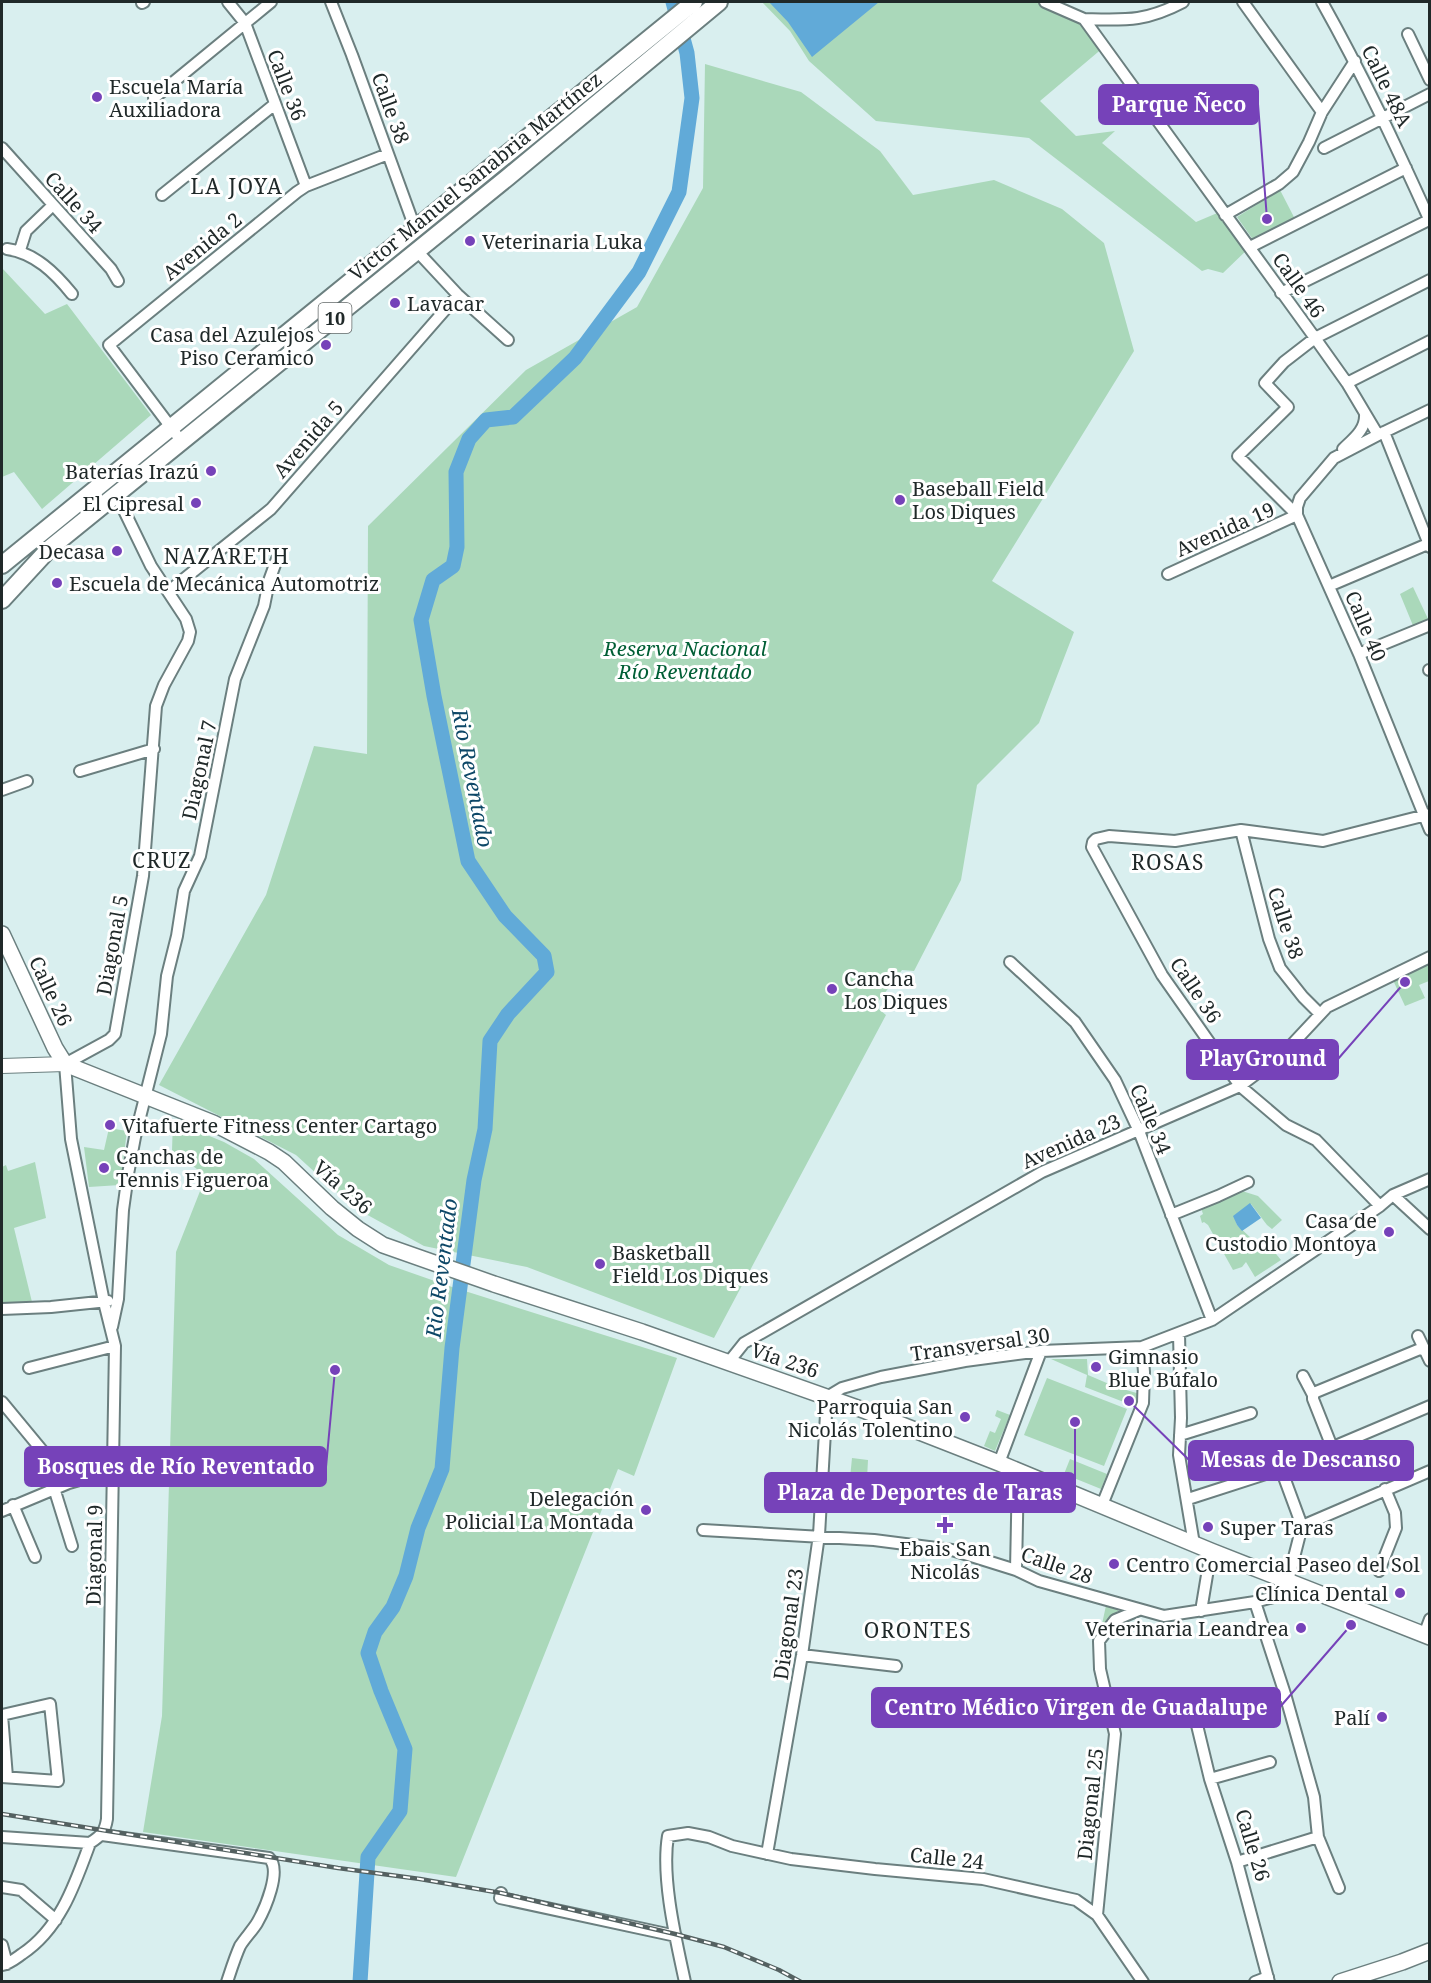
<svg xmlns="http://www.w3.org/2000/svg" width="1431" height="1983" viewBox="0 0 1431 1983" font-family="'Noto Serif',serif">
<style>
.green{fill:#aad8ba}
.water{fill:#61aad8}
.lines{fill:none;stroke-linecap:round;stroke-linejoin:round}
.river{stroke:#61aad8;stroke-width:15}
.minor-casing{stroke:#6b7f7f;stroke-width:14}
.tertiary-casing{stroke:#6b7f7f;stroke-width:16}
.secondary-casing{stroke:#6b7f7f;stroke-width:18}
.primary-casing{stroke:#6b7f7f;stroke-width:20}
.minor{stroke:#fff;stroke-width:10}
.tertiary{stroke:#fff;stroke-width:14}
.secondary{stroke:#fff;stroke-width:15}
.primary{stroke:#fff;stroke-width:16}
.rail-casing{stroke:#546161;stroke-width:4.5}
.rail{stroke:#fff;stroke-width:2;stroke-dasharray:7;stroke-linecap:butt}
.poi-dot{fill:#7642b9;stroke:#fff;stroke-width:2}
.labels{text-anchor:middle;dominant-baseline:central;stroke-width:6;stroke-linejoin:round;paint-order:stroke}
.shield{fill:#fff;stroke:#636969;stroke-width:1.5}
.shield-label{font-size:18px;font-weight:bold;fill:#202929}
.street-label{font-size:20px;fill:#202929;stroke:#fff}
.poi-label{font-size:20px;fill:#202929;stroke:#fff;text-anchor:start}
.park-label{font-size:20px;font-style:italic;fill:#005e35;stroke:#fff}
.neighbourhood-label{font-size:21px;letter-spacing:1.5px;fill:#202929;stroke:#fff}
.water-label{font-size:21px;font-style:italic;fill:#0d4767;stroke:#fff}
.leader{fill:none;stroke:#7642b9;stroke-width:2}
.callout-dot{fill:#7642b9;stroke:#fff;stroke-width:2}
.callout{fill:#7642b9;stroke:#7642b9;stroke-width:2}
.callout-label{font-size:21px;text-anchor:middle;font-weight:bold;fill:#fff}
</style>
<rect width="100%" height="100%" fill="#d9efef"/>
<path class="green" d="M762,2H1045L1084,19L1104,47L1040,101L1076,136L1115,131L1102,143L1196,222L1222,211L1250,247L1223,273L1208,269L1202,271L1029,138L876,121L809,61L790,31Z
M705,64L801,92L880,151L913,195L994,180L1062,209L1104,243L1134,351L992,581L1074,632L1039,723L977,785L961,880L914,971L902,970L875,1006L886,1015L714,1338L527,1267L424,1246L353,1207L296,1155L159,1085L266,895L314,746L367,754L368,526L526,370L637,307L703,188Z
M1280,190L1296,221L1256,244L1237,217Z
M2,268L45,314L67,304L151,415L42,509L14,472L2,477Z
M1413,587L1429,621L1414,628L1400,594Z
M1429,960V981L1419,985L1425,998L1405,1006L1392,978Z
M173,1121L224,1142L254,1159L338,1235L389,1265L449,1286L677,1358L634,1476L618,1469L456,1877L143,1832L162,1716L176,1252L206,1176L172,1150Z
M109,1128L127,1131L120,1185L89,1187L84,1147L104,1150Z
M35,1162L46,1218L14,1228L32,1302L2,1303V1167L6,1165L8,1171Z
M1242,1191L1258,1196L1282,1220L1272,1229L1267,1225L1251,1204L1234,1216L1237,1225L1251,1238L1268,1244L1281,1260L1255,1277L1246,1262L1242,1267L1233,1270L1208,1225L1204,1222L1202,1223L1200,1216L1203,1214L1201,1208Z
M1051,1359H1087L1088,1375L1116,1387L1140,1394L1134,1406L1085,1387L1087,1375Z
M1047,1378L1127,1409L1104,1466L1024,1435Z
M997,1410L1010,1415L995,1451L984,1446L990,1431L995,1433L1001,1419L995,1416Z
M852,1458L868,1460L867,1479L850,1478Z
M1070,1459L1107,1474L1101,1489L1064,1474Z
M1107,1601L1121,1608L1106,1622L1102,1624Z"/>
<path class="water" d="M769,2H879L812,57L788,22Z
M1250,1203L1261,1218L1242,1231L1237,1225L1233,1216Z"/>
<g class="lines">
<path class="river" d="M360,1982L368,1857L400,1811L405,1749L381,1691L368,1653L375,1632L393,1607L406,1576L418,1528L442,1469L452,1348L474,1180L485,1129L490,1041L508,1014L547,972L544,956L505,916L468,861L434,696L421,620L433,580L453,566L457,547L456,472L469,439L486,420L513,417L575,358L639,272L679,192L692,98L687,53L673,2"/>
<defs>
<path id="minor" d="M228,2L245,23L306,186
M331,2L352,55L415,228
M1045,2L1084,19L1315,338L1347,383L1378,435
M1243,2L1322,112
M1322,2C1362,73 1396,146 1430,221
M142,3L144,2
M1084,19C1126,20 1145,22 1183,2
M1408,34L1430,80
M154,98L271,2
M2,148L111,269L118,281
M1324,148L1430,94
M162,195L275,104
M1225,215L1279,184L1293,172L1309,142L1322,112L1355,61
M1250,247L1406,168
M7,249C35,253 55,273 72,294
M20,250L26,231L53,205
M417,251L458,295L508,340
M1430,280L1315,338L1284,362L1265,383L1288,407L1238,456L1297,515L1359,654L1430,830
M1281,293L1429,220
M1347,383L1430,341
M1384,432L1430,547
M182,442L109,345L297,192L306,186L388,154
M1343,449C1353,439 1366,430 1365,414
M1168,574L1297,515V507L1300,498L1334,458L1378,435L1430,410
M1329,586L1430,543
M169,591L271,509L458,295
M1359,654L1430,625
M1429,670H1430
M80,771L154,749
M2,790L27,781
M1241,830L1269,939L1280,968L1303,997L1320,1014
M1010,962L1075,1022L1115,1080L1139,1131L1212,1320
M1393,1195L1430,1229
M1380,1206L1316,1140L1286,1125L1240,1086L1162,975L1092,847L1093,842L1096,839L1109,836L1175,841L1241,830L1323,841L1430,814
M1171,1215L1218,1196L1248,1182
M2,1309L51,1307L108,1301
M112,1327L118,1299L123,1210L128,1174L135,1137L161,1034L167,976L177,936L184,891L200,856L235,679L264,606L269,581L277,559
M1179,1334L1181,1418L1179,1455L1194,1544
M1418,1336L1430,1361
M728,1363L744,1343L1042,1172L1240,1086L1284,1053L1327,1007L1430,957
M29,1368L115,1346
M1303,1376L1313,1395V1399L1332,1447
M1313,1395L1316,1392L1420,1349L1423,1350
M2,1402L69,1483
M1180,1435L1251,1413
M999,1463L1041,1351
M1281,1469L1302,1526
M54,1488L72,1546
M1188,1499L1281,1469L1430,1406
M13,1505L35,1557
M1102,1505L1143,1403L1144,1372L1142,1347L1212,1320L1380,1206L1393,1195L1430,1179
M2,1511L69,1483L114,1470
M703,1530L874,1540L952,1550L1016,1570L1039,1581L1164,1616L1255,1602L1277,1596L1288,1581L1302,1526L1430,1471
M1016,1570L1018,1471
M1379,1571L1396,1528L1395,1513L1385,1489
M1255,1602L1285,1694L1314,1797L1318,1837L1339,1888
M1201,1611L1211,1551
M1424,1635L1430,1619
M802,1655L896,1666
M2,1715L50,1704L58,1781L2,1777
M2,1715L7,1777
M1210,1779L1270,1762
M102,1835L269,1858C282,1870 265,1909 257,1923C252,1931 245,1938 240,1946C235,1957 231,1970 227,1982
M2,1837L90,1843C101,1836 105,1832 107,1819L115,1346L104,1302L71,1139L65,1064L109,1040L115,1034L143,876L156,706L164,685L188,641L190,632L186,619L151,566L116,494
M767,1854L802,1655L819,1535L827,1397L842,1388L881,1377L965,1361L1041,1351L1142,1347
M1237,1862L1318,1837
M2,1887L21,1890L56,1920
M501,1893L500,1898L676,1936
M1097,1915L1115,1734L1100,1669L1099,1641L1115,1620L1139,1610
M2,1945L7,1964
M2,1965C9,1964 15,1959 22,1954C60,1929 75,1884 90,1843
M685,1982C676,1940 661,1878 668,1836L688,1833L709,1837L732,1846L791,1859L875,1869L983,1879L1076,1900L1097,1915L1143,1982
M1255,1982L1268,1977
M1269,1982L1237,1862L1210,1779L1196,1721L1199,1718L1285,1694"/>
<path id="tertiary" d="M2,1066L65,1064"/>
<path id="secondary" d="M2,934L55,1048L65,1064L213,1123L269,1152L284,1162L332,1208L358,1229L383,1245L494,1284L642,1332L866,1411L999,1463L1211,1551L1430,1637
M1340,1982L1402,1962L1430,1951"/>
<path id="primary" d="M2,565L694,2
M2,600L49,549L507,178L719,2"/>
</defs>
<use href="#minor" class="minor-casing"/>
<use href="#tertiary" class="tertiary-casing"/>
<use href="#secondary" class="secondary-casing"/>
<use href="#primary" class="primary-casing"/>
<use href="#minor" class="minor"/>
<use href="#tertiary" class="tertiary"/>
<use href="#secondary" class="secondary"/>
<use href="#primary" class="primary"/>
<defs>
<path id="rail" d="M2,1814L338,1868L420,1879L501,1893L675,1934L724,1947L779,1970L801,1982"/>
</defs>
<use href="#rail" class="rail-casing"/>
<use href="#rail" class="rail"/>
</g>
<g class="poi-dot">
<circle cx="97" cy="97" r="6"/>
<circle cx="470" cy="241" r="6"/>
<circle cx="395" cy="303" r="6"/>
<circle cx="326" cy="345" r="6"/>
<circle cx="211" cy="471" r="6"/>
<circle cx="900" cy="500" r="6"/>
<circle cx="196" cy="503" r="6"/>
<circle cx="117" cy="551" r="6"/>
<circle cx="57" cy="583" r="6"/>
<circle cx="832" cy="989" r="6"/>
<circle cx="110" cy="1125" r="6"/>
<circle cx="104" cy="1168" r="6"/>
<circle cx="1389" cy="1232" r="6"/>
<circle cx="600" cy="1264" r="6"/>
<circle cx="1096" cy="1367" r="6"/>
<circle cx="965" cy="1417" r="6"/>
<circle cx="646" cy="1510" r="6"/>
<path d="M942 1516h6v6h6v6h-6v6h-6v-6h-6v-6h6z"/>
<circle cx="1208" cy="1527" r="6"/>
<circle cx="1114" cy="1564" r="6"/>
<circle cx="1400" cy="1593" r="6"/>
<circle cx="1301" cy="1628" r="6"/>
<circle cx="1382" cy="1717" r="6"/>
</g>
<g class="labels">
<rect class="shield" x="318.5" y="303" width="33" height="30" rx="4.5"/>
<g class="shield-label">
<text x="335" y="318">10</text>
</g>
<g class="street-label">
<text transform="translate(287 85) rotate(69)">Calle 36</text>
<text transform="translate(1387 86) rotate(64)">Calle 48A</text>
<text transform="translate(391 108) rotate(70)">Calle 38</text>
<text transform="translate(475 176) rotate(-39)">Victor Manuel Sanabria Martínez</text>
<text transform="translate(74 202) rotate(48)">Calle 34</text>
<text transform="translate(202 246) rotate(-39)">Avenida 2</text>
<text transform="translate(1299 285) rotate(55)">Calle 46</text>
<text transform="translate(308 439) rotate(-49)">Avenida 5</text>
<text transform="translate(1225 529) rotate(-24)">Avenida 19</text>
<text transform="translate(1366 626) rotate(67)">Calle 40</text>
<text transform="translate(199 770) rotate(-78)">Diagonal 7</text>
<text transform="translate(1286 923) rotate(72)">Calle 38</text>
<text transform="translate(112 945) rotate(-80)">Diagonal 5</text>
<text transform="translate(1196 990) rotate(56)">Calle 36</text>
<text transform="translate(51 991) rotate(65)">Calle 26</text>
<text transform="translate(1151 1119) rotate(67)">Calle 34</text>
<text transform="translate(1071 1141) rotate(-24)">Avenida 23</text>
<text transform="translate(343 1187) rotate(41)">Vía 236</text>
<text transform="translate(980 1344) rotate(-8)">Transversal 30</text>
<text transform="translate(785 1360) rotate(19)">Vía 236</text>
<text transform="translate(94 1555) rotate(-89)">Diagonal 9</text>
<text transform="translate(1057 1565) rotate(19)">Calle 28</text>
<text transform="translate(788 1624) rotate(-82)">Diagonal 23</text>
<text transform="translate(1090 1804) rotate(-84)">Diagonal 25</text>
<text transform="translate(1253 1845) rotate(73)">Calle 26</text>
<text transform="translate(947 1858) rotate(6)">Calle 24</text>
</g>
<g class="poi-label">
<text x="109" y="86">Escuela María<tspan x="109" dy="23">Auxiliadora</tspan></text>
<text x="482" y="241">Veterinaria Luka</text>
<text x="407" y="303">Lavacar</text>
<text x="314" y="334" text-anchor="end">Casa del Azulejos<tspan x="314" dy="23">Piso Ceramico</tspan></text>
<text x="199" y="471" text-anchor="end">Baterías Irazú</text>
<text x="912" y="488">Baseball Field<tspan x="912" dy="23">Los Diques</tspan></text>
<text x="184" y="503" text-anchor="end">El Cipresal</text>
<text x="105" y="551" text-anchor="end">Decasa</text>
<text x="69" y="583">Escuela de Mecánica Automotriz</text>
<text x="844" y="978">Cancha<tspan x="844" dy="23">Los Diques</tspan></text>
<text x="122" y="1125">Vitafuerte Fitness Center Cartago</text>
<text x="116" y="1156">Canchas de<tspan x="116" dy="23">Tennis Figueroa</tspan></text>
<text x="1377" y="1220" text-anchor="end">Casa de<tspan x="1377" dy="23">Custodio Montoya</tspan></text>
<text x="612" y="1252">Basketball<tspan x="612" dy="23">Field Los Diques</tspan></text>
<text x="1108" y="1356">Gimnasio<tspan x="1108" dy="23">Blue Búfalo</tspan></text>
<text x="953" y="1406" text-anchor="end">Parroquia San<tspan x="953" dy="23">Nicolás Tolentino</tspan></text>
<text x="634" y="1498" text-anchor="end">Delegación<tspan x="634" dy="23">Policial La Montada</tspan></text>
<text x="1220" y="1527">Super Taras</text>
<text x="945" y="1548" text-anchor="middle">Ebais San<tspan x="945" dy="23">Nicolás</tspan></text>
<text x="1126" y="1564">Centro Comercial Paseo del Sol</text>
<text x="1388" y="1593" text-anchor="end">Clínica Dental</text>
<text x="1289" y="1628" text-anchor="end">Veterinaria Leandrea</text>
<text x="1370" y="1717" text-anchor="end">Palí</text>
</g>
<g class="park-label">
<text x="685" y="648">Reserva Nacional<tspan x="685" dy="23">Río Reventado</tspan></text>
</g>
<g class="neighbourhood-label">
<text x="237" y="186">LA JOYA</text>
<text x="227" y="556">NAZARETH</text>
<text x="162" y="860">CRUZ</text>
<text x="1168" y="862">ROSAS</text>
<text x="918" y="1630">ORONTES</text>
</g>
<g class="water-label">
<text transform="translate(473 778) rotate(79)">Rio Reventado</text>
<text transform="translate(441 1268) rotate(-83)">Rio Reventado</text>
</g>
</g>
<path class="leader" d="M1267 219L1258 104M1405 982L1338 1059M1129 1401L1189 1460M335 1370L326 1467M1075 1422L1075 1493M1351 1625L1280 1707"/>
<g class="callout-dot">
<circle cx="1267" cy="219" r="6"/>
<circle cx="1405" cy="982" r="6"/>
<circle cx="1129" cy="1401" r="6"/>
<circle cx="335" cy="1370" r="6"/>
<circle cx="1075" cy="1422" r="6"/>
<circle cx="1351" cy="1625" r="6"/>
</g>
<g class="callout">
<rect x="1099" y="85" width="159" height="39" rx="6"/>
<rect x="1187" y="1040" width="151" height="39" rx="6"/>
<rect x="1189" y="1441" width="224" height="39" rx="6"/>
<rect x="25" y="1447" width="301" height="39" rx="6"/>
<rect x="765" y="1473" width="310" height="39" rx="6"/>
<rect x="872" y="1688" width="408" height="39" rx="6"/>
</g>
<g class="callout-label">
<text x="1179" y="112">Parque Ñeco</text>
<text x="1263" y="1066">PlayGround</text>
<text x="1301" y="1467">Mesas de Descanso</text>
<text x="176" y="1474">Bosques de Río Reventado</text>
<text x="920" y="1500">Plaza de Deportes de Taras</text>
<text x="1076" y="1715">Centro Médico Virgen de Guadalupe</text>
</g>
<rect width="1431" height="1983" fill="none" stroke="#202929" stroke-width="6"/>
</svg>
